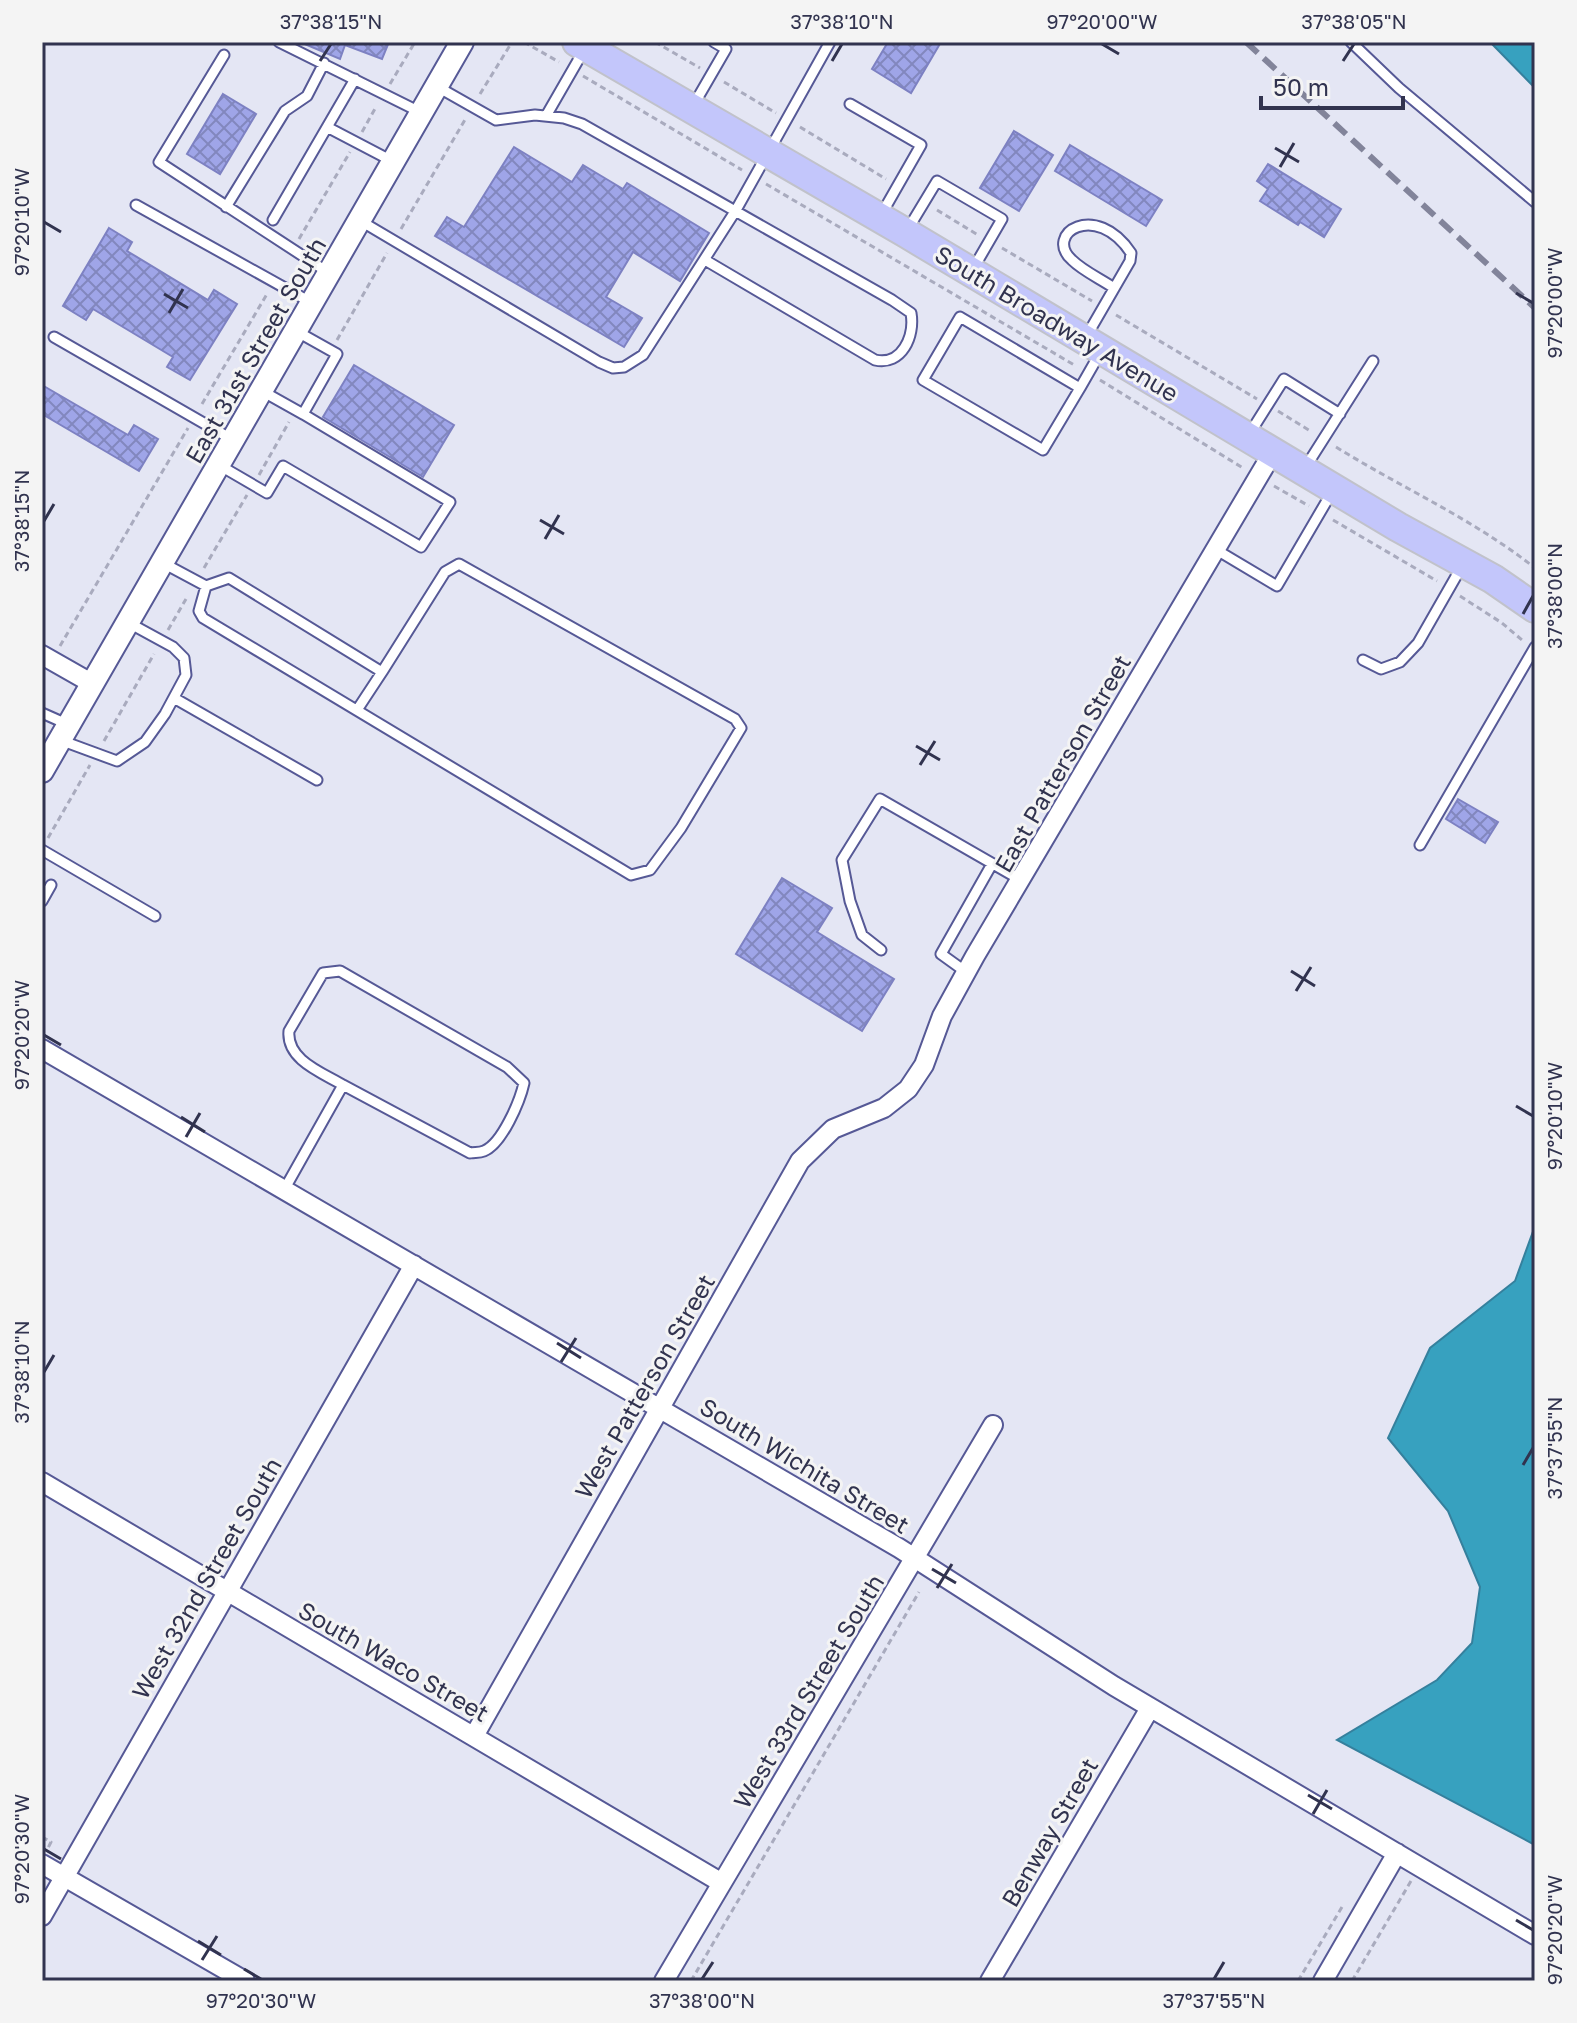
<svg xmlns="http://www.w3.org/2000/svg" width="1577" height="2023" viewBox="0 0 1577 2023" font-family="'Golos Text',sans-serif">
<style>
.water{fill:#37a1bf;stroke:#35809d;stroke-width:2}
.building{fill:url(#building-cross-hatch);stroke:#7d81c2;stroke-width:2}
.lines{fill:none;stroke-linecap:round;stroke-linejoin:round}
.service-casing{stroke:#565996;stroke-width:13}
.minor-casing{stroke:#565996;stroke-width:22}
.tertiary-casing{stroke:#565996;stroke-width:26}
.primary-casing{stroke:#c1c2ca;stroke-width:32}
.path{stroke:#a9abbe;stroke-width:3;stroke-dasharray:6 4;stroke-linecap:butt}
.service{stroke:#fff;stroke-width:9}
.minor{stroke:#fff;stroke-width:18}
.tertiary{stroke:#fff;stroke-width:22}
.primary{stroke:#c3c6fb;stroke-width:28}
.rail{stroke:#82849a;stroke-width:6;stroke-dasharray:16 8;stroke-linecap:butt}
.ticks{fill:none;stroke:#31334f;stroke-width:3}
.labels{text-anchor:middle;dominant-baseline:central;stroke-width:6;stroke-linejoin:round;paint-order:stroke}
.street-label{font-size:24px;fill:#31334f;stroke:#f4f4f4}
.neatline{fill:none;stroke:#31334f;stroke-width:3}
.ticks-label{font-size:20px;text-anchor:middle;fill:#31334f}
</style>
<defs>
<pattern id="building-cross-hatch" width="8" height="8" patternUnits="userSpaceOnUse" patternTransform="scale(2)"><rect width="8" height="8" fill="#9fa5e8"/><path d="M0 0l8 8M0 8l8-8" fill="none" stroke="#8287be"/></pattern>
</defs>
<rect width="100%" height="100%" fill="#e4e6f4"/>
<path class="water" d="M1490,42H1535V88Z
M1535,1226V1845L1337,1740L1437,1680L1472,1643L1480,1587L1448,1511L1388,1438L1430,1348L1515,1281Z"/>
<path class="building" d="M300,42H389L382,59L345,45L340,59Z
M888,42H941L911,93L872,69Z
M223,94L256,114L220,174L187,154Z
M1014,131L1053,155L1019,211L980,188Z
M1070,145L1162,200L1146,226L1055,171Z
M514,147L572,182L583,165L623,189L627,183L709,233L680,281L633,252L606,297L642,318L624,347L435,236L447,217L464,227Z
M1268,164L1341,209L1324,237L1300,222L1298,225L1260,201L1268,189L1257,181Z
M109,228L132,242L127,251L208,300L214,290L237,304L190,380L167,367L173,357L93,309L86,320L63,306Z
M354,365L454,425L423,477L323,417Z
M42,385L128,435L134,425L158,439L139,471L42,414Z
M1458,799L1498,822L1485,843L1446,819Z
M782,878L832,908L817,932L894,979L862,1031L736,954Z"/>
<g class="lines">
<defs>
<path id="service" d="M279,42L420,112
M1351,42L1399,88L1535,202
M224,55L159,162L329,273
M436,86L496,120L535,115L564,118L582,124L892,300L911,313C915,336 902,366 875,360L705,260
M850,104L921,145L881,215
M693,106L726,49L714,42
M546,116L584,50
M327,127L392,161
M136,205L312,303
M226,207L285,111L307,96L324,63
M273,220L355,79
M359,220L599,362L613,368L624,367L643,355L736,210L830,42
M908,229L937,181L1002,219L973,269
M54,337L233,440
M1086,337L1130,261L1131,253C1096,200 1043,234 1072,260C1083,271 1101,279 1114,288
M1080,388L1043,450L923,380L960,317L1080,388L1100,353
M262,391L303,414L337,354L296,331
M1250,433L1284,379L1340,414
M219,465L267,493L283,466L421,547L450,502L303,414
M1305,468L1373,361
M1215,549L1277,586L1332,492
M163,563L206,586L199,611L203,618L631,875L650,870L681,828L741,728L735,719L459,564L445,572L382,672L229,578L206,586
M1363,660L1381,669L1400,662L1418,643L1462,566
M174,698L317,780
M357,710L382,672
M42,713L69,725
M60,740L117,761L145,742L165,714L186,675L184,658L173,647L129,623
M1420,845L1535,647
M42,850L155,916
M42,901L51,885
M881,950L862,935L850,901L842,860L880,799L1021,880
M966,972L941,954L992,864
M284,1190L343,1085C323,1073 286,1060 289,1031L323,973L340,971L507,1067L524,1083C520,1101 502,1144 484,1151C479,1153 475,1152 470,1153L343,1085"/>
<path id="minor" d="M42,655L93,684
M42,1049L899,1548L1114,1686L1535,1935
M42,1482L722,1883
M474,1736L800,1161L833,1129L884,1108L908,1089L924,1065L942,1016L975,956L1273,452
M42,1864L245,1981
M42,1916L414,1265
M664,1981L993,1425
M990,1981L1150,1708
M1323,1981L1397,1853"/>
<path id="tertiary" d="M42,771L462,42"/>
<path id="primary" d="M577,42L906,233L1398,527L1493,579L1535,608"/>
</defs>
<use href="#service" class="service-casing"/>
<use href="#minor" class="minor-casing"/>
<use href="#tertiary" class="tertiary-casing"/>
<use href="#primary" class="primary-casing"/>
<path class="path" d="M524,42L559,62
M655,42L700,68
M583,76L742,170
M724,82L776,113
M390,84L415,42
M480,94L512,42
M800,127L886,179
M362,132L376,107
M766,184L1076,366
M937,210L978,235
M401,229L466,118
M299,239L350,152
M1002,248L1092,301
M1116,315L1257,399
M337,340L387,253
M1100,380L1243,468
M202,404L267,294
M1278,411L1312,432
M1336,447C1402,488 1473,519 1535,568
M259,475L289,422
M1274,486L1309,506
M1333,520L1437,581
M204,568L247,495
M1460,596L1502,623L1522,640
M168,630L186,599
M60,646L188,428
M104,741L154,654
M48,838L90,765
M42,1837L51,1842L48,1848
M691,1981L919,1592
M1298,1981L1342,1907
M1352,1981L1411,1881"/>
<use href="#service" class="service"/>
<use href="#minor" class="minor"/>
<use href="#tertiary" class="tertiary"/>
<use href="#primary" class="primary"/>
<path class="rail" d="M1246,42L1535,308"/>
</g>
<path class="ticks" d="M1102,44L1119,54M320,61L331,44M832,61L842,44M1343,61L1354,44M1275,148L1299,162M1280,167L1294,143M44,222L61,232M1516,293L1533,303M164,294L188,308M169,313L183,289M540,520L564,534M44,521L54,504M545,539L559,515M1523,614L1533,596M916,746L940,760M920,765L935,741M1291,971L1315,986M1296,991L1311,967M44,1035L61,1045M1516,1106L1533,1116M181,1117L205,1132M186,1137L200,1113M557,1343L581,1358M561,1362L576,1338M44,1372L54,1355M1523,1465L1533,1448M932,1569L956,1583M937,1588L952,1564M1308,1795L1332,1809M1313,1814L1327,1790M44,1849L61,1859M1516,1920L1533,1930M198,1941L221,1955M202,1960L217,1936M244,1969L261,1979M702,1979L713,1962M1214,1979L1224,1962"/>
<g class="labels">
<g class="street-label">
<text transform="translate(1057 323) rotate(31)">South Broadway Avenue</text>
<text transform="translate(255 350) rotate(-60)">East 31st Street South</text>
<text transform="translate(1062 763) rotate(-60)">East Patterson Street</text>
<text transform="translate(644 1386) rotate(-60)">West Patterson Street</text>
<text transform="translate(805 1465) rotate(31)">South Wichita Street</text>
<text transform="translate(206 1578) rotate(-60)">West 32nd Street South</text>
<text transform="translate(394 1661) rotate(30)">South Waco Street</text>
<text transform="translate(808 1691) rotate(-59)">West 33rd Street South</text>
<text transform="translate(1049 1832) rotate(-60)">Benway Street</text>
</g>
</g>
<rect width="1577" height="2023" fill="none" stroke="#f4f4f4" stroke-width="88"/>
<path d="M1261 96v12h142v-12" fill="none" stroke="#31334f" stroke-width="4"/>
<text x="1273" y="96" font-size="24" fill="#31334f" stroke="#f4f4f4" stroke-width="6" paint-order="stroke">50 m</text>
<rect x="44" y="44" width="1489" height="1935" class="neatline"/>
<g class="ticks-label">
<text x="331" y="29">37°38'15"N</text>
<text x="842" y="29">37°38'10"N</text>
<text x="1102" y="29">97°20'00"W</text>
<text x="1354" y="29">37°38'05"N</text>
<text transform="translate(22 222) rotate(-90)" y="7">97°20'10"W</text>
<text transform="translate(1555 303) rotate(-90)" y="7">97°20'00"W</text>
<text transform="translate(22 521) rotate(-90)" y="7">37°38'15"N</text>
<text transform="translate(1555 596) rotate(-90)" y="7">37°38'00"N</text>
<text transform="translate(22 1035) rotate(-90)" y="7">97°20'20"W</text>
<text transform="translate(1555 1116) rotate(-90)" y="7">97°20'10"W</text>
<text transform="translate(22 1372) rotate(-90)" y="7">37°38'10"N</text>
<text transform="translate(1555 1448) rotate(-90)" y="7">37°37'55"N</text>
<text transform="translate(22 1849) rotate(-90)" y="7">97°20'30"W</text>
<text transform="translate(1555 1930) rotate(-90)" y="7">97°20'20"W</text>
<text x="261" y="2008">97°20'30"W</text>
<text x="702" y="2008">37°38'00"N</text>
<text x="1214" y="2008">37°37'55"N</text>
</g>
</svg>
